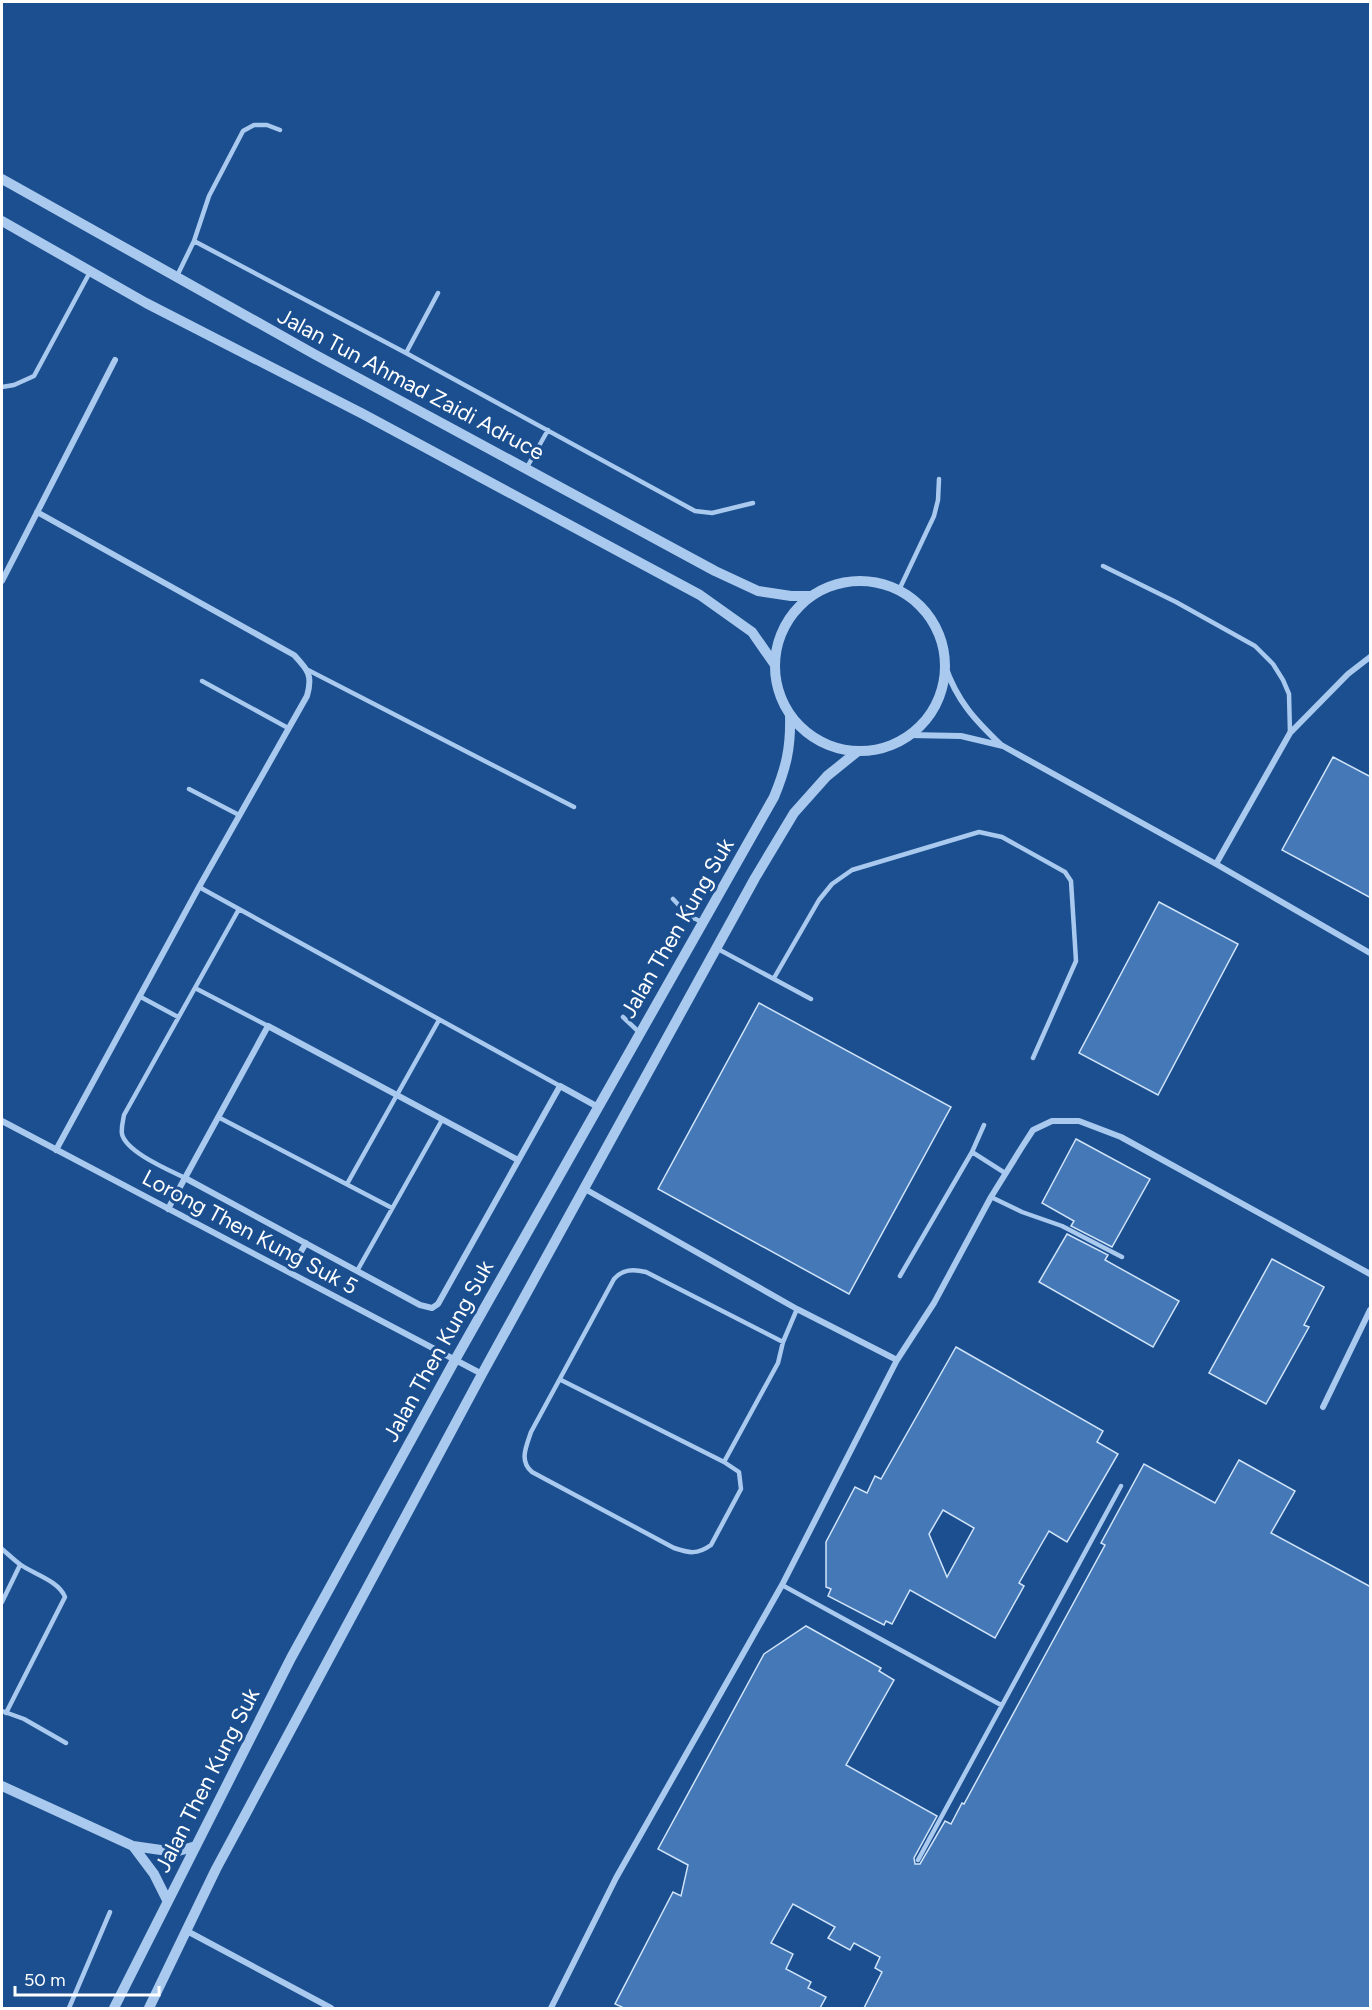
<svg xmlns="http://www.w3.org/2000/svg" width="1372" height="2010" viewBox="0 0 1372 2010" font-family="Figtree,sans-serif">
<style>
.building{fill:#4478b7;stroke:#cfe3fa;stroke-width:1.5;fill-rule:evenodd}
.lines{fill:none;stroke-linecap:round;stroke-linejoin:round}
.service{stroke:#a9c9ee;stroke-width:4.5}
.minor{stroke:#a9c9ee;stroke-width:6}
.tertiary{stroke:#a9c9ee;stroke-width:10}
.labels{text-anchor:middle;dominant-baseline:central;stroke-width:6;stroke-linejoin:round;paint-order:stroke}
.street-label{font-size:22px;fill:#fff;stroke:#1b4f8f}
</style>
<rect width="100%" height="100%" fill="#1b4f8f"/>
<path class="building" d="M1333,757L1371,777V898L1282,850Z
M1159,902L1238,944L1158,1095L1079,1053Z
M759,1003L951,1107L849,1294L658,1189Z
M1076,1139L1150,1179L1112,1247L1071,1226L1074,1221L1042,1203Z
M1067,1234L1108,1255L1105,1260L1179,1301L1153,1347L1039,1282Z
M1272,1259L1324,1287L1304,1325L1309,1327L1266,1404L1209,1373Z
M956,1347L1103,1431L1097,1442L1118,1454L1067,1542L1049,1531L1019,1583L1024,1586L995,1638L910,1590L892,1624L886,1621L884,1625L828,1596L831,1589L826,1587V1542L855,1487L867,1493L875,1476L881,1479ZM943,1510L974,1528L947,1577L929,1534Z
M1239,1460L1295,1491L1271,1533L1371,1587V2008H864L882,1972L875,1968L880,1957L854,1943L850,1950L828,1938L835,1927L793,1904L771,1943L793,1954L786,1969L811,1982L808,1988L826,1997L820,2008H624L615,2004L673,1892L681,1896L688,1865L658,1849L764,1654L806,1626L881,1668L879,1671L894,1680L846,1765L937,1816L914,1858L915,1864H920L945,1821L951,1824L962,1803L964,1804L1105,1545L1101,1543L1144,1464L1215,1503Z"/>
<g class="lines">
<path class="service" d="M194,241L406,353L695,511L712,513L753,503
M177,276L194,241L209,196L243,131L254,125H267L280,130
M406,353L438,293
M2,387L14,385L34,376L90,272
M526,469L548,430
M1103,566L1176,602L1255,646L1273,664L1283,680L1289,694L1290,733
M899,590L934,516L938,500L939,479
M308,670L574,807
M202,681L288,728
M189,789L239,815
M199,887L560,1086
M673,899L689,916L702,922
M718,949L811,999
M774,978L819,900L832,884L852,870L979,832L1002,837L1065,872L1071,881L1076,961L1033,1058
M195,988L268,1026
M139,996L178,1017
M623,1017L640,1033
M218,1117L392,1208
M972,1152L1005,1173
M185,1178C169,1170 126,1152 122,1134C121,1128 123,1121 124,1115L239,909
M347,1184L439,1020
M991,1197L1022,1212L1062,1226L1122,1257
M357,1271L442,1120
M900,1276L972,1152L984,1125
M561,1380L724,1462L778,1363L783,1342L797,1309
M724,1462L739,1472L741,1489L711,1545C697,1555 689,1553 674,1548L532,1472C519,1461 526,1447 531,1432L614,1279C623,1269 633,1269 646,1272L783,1342
M2,1549C8,1554 14,1560 21,1565C34,1574 59,1581 65,1597L6,1713
M782,1585L1001,1705
M2,1602L20,1565
M2,1711L24,1719L66,1743
M918,1860L1121,1486
M69,2008L110,1912"/>
<path class="minor" d="M37,512L294,655C308,670 313,675 307,696L199,887L56,1150
M2,581L115,360
M945,666C957,701 975,720 1001,745
M909,735L961,736L1003,746L1216,864L1370,953
M1216,864L1290,733L1348,674L1370,657
M2,1121L482,1374
M185,1178L420,1305L432,1308L438,1304L560,1086L598,1107
M585,1189L797,1309L897,1360
M168,1209L268,1026L518,1160
M289,1272L306,1243
M1323,1407L1370,1310
M187,1931L331,2008
M551,2008L616,1878L782,1585L897,1360L934,1303L991,1197L1022,1147L1033,1130L1052,1121H1079L1121,1137L1370,1274"/>
<path class="tertiary" d="M2,179L314,354L715,571L758,591L791,596H811
M2,221L146,303L363,414L700,595L752,632L775,665
M775 666a85 85 0 1 1 170 0a85 85 0 1 1-170 0Z
M2,1786L133,1846L175,1852L196,1846
M133,1846L154,1874L167,1900
M114,2008L291,1658L455,1360L774,797C786,768 791,748 790,715
M149,2008L216,1869L482,1374L755,878L794,813L827,776L858,751"/>
</g>
<g class="labels">
<g class="street-label">
<text transform="translate(411 384) rotate(28)">Jalan Tun Ahmad Zaidi Adruce</text>
<text transform="translate(677 928) rotate(-60)">Jalan Then Kung Suk</text>
<text transform="translate(250 1232) rotate(28)">Lorong Then Kung Suk 5</text>
<text transform="translate(438 1351) rotate(-61)">Jalan Then Kung Suk</text>
<text transform="translate(207 1780) rotate(-63)">Jalan Then Kung Suk</text>
</g>
</g>
<rect width="1372" height="2010" fill="none" stroke="#ffffff" stroke-width="6"/>
<path d="M15 1986v9h144v-9" fill="none" stroke="#ffffff" stroke-width="3"/>
<text x="24" y="1986" font-size="18" fill="#ffffff" stroke="#1b4f8f" stroke-width="4.5" paint-order="stroke">50 m</text>
</svg>
